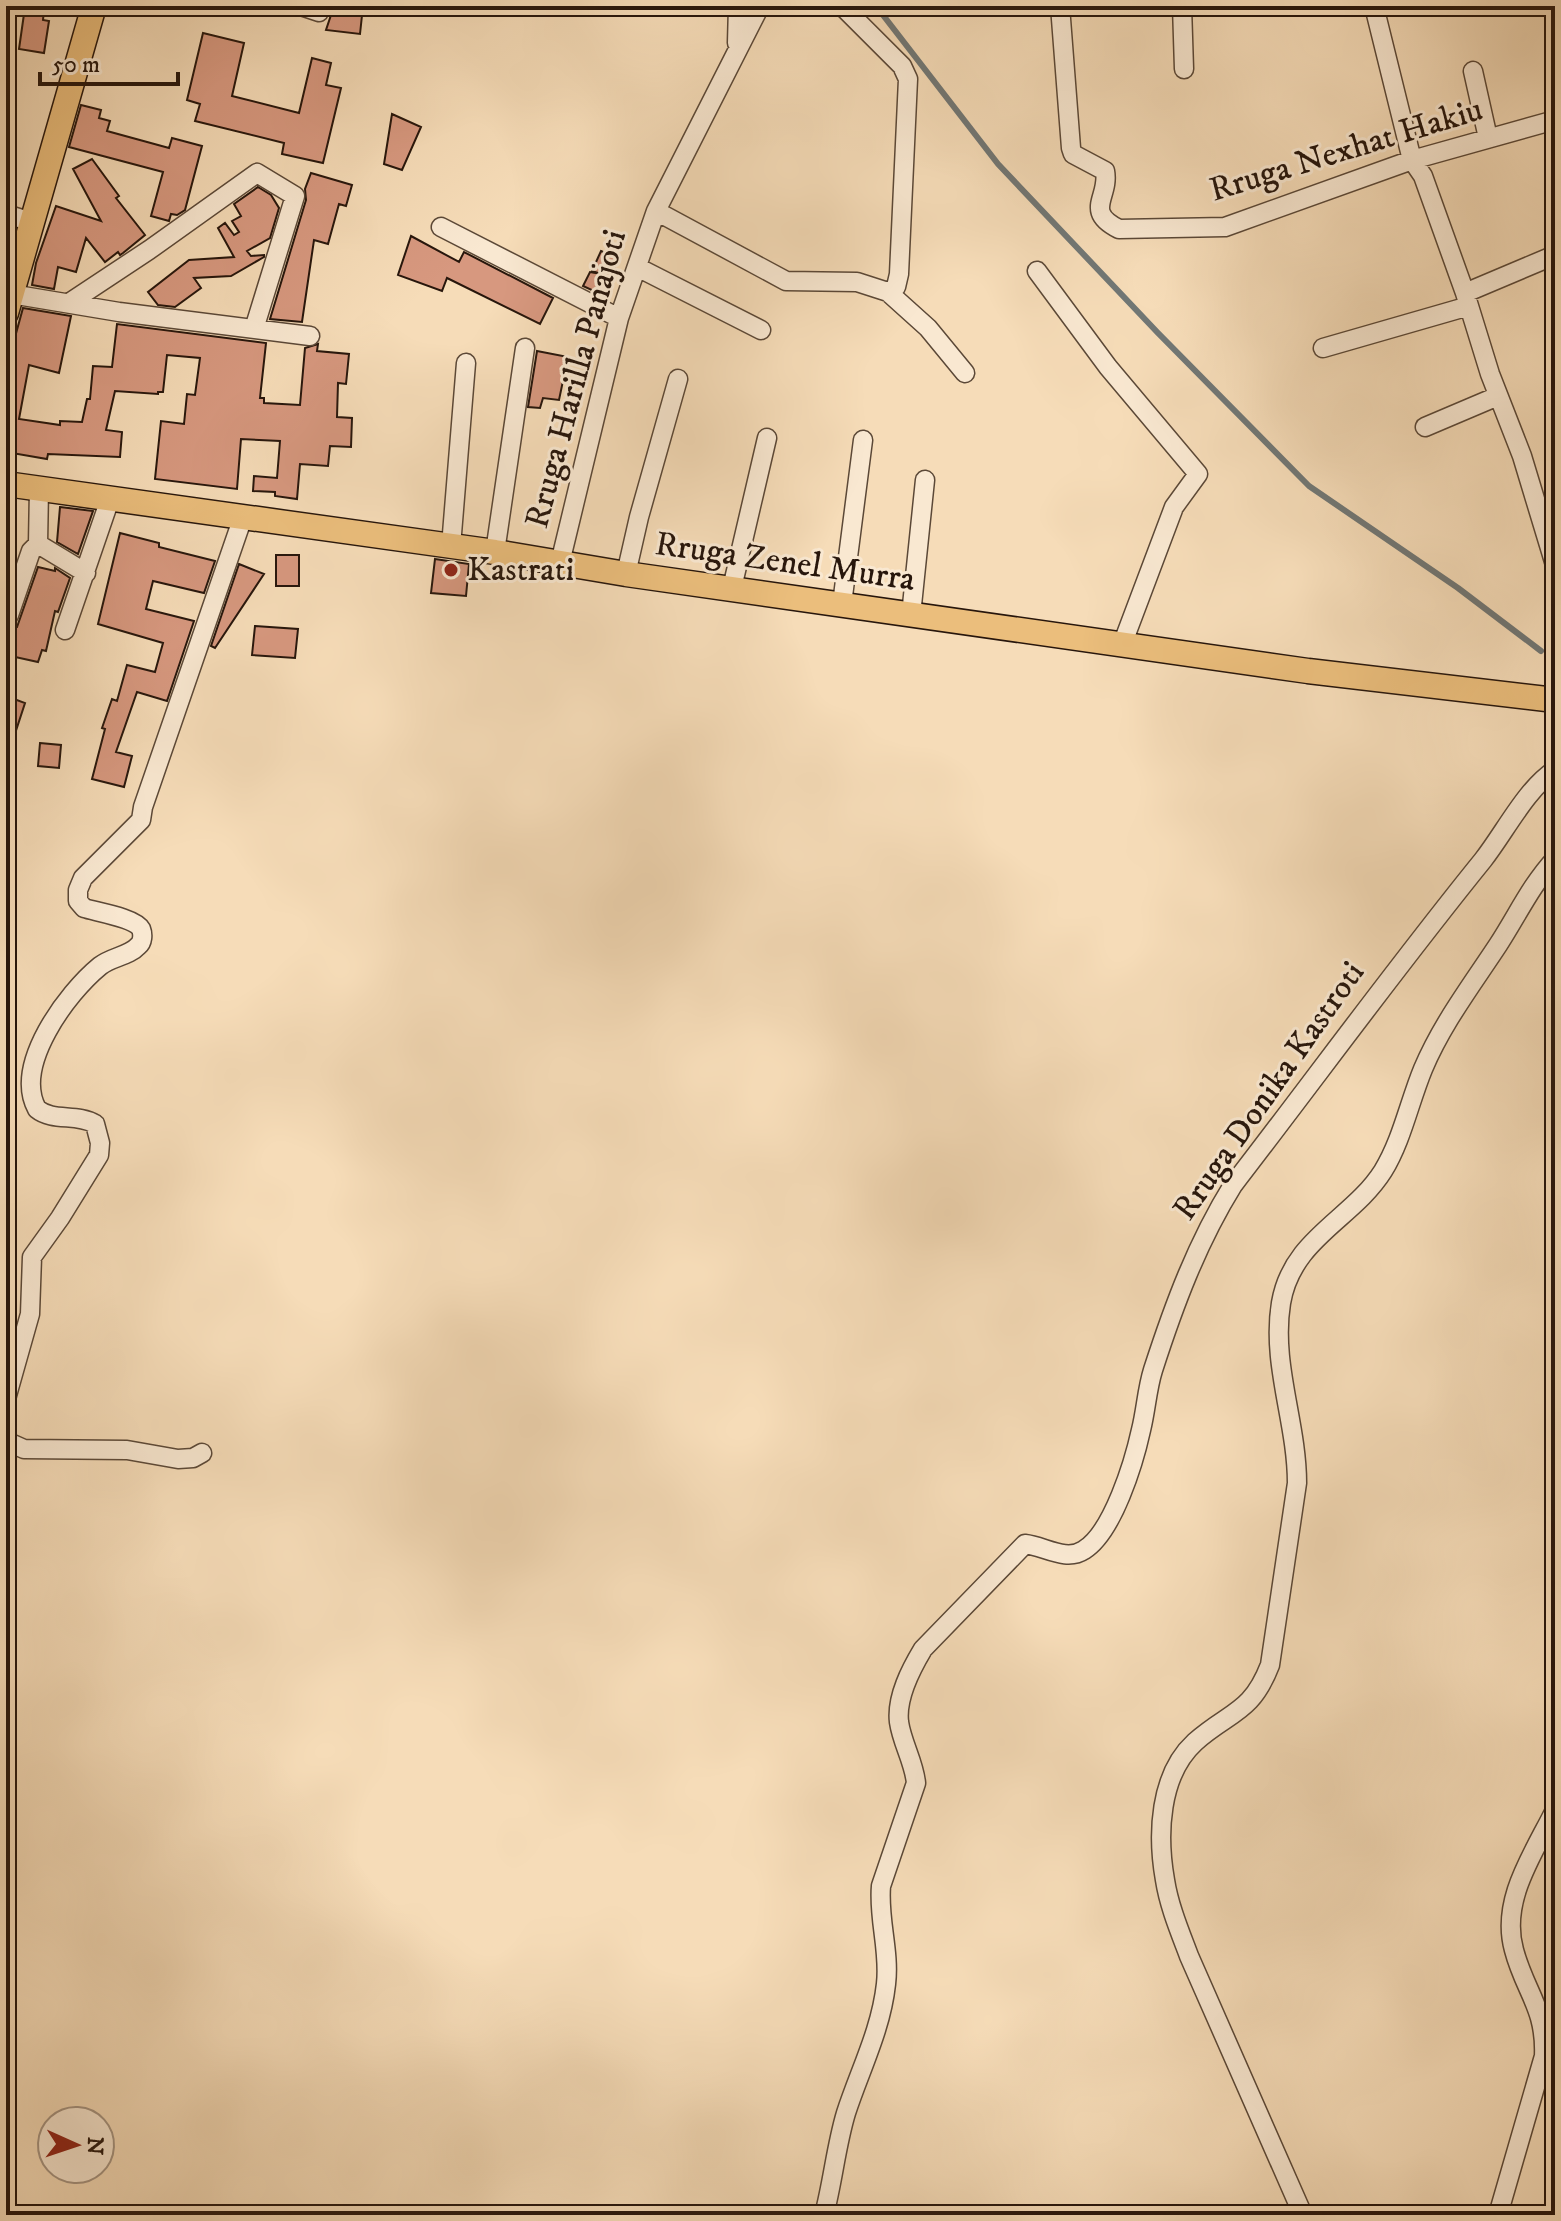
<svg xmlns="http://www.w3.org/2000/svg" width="1561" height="2221" viewBox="0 0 1561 2221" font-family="'IM FELL DW Pica',serif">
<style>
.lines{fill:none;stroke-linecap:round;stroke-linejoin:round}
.stream{stroke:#717775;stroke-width:6}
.building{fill:#d7987f;stroke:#27160c;stroke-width:2}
.minor-casing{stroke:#5b4837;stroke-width:21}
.major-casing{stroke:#27160c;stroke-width:27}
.minor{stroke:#f9e8d1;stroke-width:18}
.major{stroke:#ebbe7c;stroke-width:24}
.poi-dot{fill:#8f2418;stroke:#f9e8d1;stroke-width:3}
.labels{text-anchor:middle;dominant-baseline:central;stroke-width:6;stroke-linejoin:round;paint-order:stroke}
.street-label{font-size:34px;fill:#27160c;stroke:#f9e8d1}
.poi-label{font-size:34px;fill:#27160c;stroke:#f9e8d1;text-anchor:start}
</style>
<rect width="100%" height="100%" fill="#f6dcb8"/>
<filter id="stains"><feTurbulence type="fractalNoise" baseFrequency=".0025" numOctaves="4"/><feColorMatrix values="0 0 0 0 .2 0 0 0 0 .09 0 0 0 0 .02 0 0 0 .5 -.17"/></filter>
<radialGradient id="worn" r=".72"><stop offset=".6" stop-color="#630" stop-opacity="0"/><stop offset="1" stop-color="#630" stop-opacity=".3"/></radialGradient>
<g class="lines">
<path class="stream" d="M876,6L998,164L1158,333L1309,486L1458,588L1541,651"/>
</g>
<path class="building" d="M329,6H363L360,34L326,30L331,15Z
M25,7L44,10L43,20L49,21L44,53L19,49Z
M203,33L244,43L232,96L299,113L312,58L331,63L326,85L341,88L323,163L282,154L284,143L195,121L200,104L187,100Z
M81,105L101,110L99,118L110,121L107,131L169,148L172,138L202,146L185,210L177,215L171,214L169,221L151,216L163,172L69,147Z
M392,114L421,127L402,170L384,164Z
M92,159L119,196L116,198L145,235L123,253L120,255L118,252L105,262L86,238L76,272L58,267L54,289L32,285L36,263L56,206L101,221L73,169Z
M311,173L352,185L346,206L339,204L328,244L314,240L302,322L270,319L306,200L305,189Z
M258,187L271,195L279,208L270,238L247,251L251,256L264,255V257L231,276L194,278L201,288L175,307L158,305L148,292L189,260L234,257L218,228L225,223L234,235L239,232L232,221L241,216L234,204Z
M411,236L459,262L464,252L553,298L540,324L447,278L442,291L398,275Z
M601,251L618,259L610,277L604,275L596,292L583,286L590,272L601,274L592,271Z
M23,308L71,316L59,373L29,365L19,419L60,425V421L82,422L87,399H90L93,366L112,367L117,324L266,343L260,398H264V403L300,405L305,348L318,344L317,351L349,354L346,384L338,383L337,417L352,418L351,447L330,446L328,466L300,464L297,499L275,496V492L253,491L254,476L277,478L280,441L241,439L237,489L155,479L161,421L184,424L187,394L195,395L200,358L167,355L163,392H158V394L115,391L106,430L122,432L120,457L48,454L47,459L6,452V370Z
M537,351L568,357L559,400L543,398L540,408L528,407Z
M60,507L93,511L78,554L57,542Z
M120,533L159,543V547L215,561L204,593L153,581L146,609L194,621L167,701L137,692L116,752L132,756L124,787L92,779L105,729L102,728L112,699L117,701L127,665L155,672L163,643L98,624Z
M276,555H299V586H276Z
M435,559L469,564L466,596L431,593Z
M239,564L264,574L215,648L211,646Z
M38,567L55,571V568L70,578L58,612L55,611L46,651L42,650L38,662L6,655V627H17Z
M255,626L298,629L295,658L252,655Z
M6,696L25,703L9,752H6Z
M40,743L61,745L59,768L38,766Z"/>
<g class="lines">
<defs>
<path id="minor" d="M301,6L319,12
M842,6L902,66L908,79L899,274L896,287L888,292
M1060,6L1071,148L1073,154L1105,171C1110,197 1083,211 1119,229L1225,227L1412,160L1555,120
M1182,6L1184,69
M1374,6L1412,160L1423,176L1465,293L1490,374L1522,456L1555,565
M737,43L738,6
M1473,71L1488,138
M656,211L786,281L857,282L888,292L928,328L965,373
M6,214L32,222
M441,227L619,318
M637,267L761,330
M1037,271L1108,367L1198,474L1174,507L1122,645
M1465,293L1555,255
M11,294L119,312L310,336
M69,303L149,250L257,173L295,196L254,329
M1323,348L1469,306
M1425,427L1498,396
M38,544L86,573
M451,546L466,363
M495,552L525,348
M560,563L619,318L656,211L760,6
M626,574L639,517L678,379
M732,588L767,438
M842,604L863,440
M9,615L31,551L38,544L39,489
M911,615L925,480
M65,630L110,499
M6,1399L30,1314L32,1257L60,1218L99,1155L100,1143L95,1124C77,1113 53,1122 37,1109C13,1065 67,993 100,966C111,957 129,956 138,946C143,942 143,934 141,929C135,918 97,912 84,908L78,901V890L83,878L141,820L143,807L243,517
M6,1441L24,1449L127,1450L178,1459L193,1458L202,1453
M824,2215C833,2181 836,2146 846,2113C860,2070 881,2030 886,1984C890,1951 878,1919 881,1886L916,1783C914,1762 902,1743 899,1722C896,1697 911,1669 923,1649L1025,1544C1044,1546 1066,1562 1084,1550C1113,1532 1134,1462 1141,1430C1146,1410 1147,1389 1153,1370C1174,1305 1197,1243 1233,1185C1317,1076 1397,966 1483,860C1505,832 1526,789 1555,770
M1303,2215L1189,1956C1180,1932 1169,1906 1165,1880C1157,1835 1159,1775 1195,1742C1230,1711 1251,1714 1270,1665L1297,1483C1297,1422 1271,1364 1281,1303C1292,1238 1352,1220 1383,1171C1402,1140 1409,1103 1423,1069C1442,1024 1471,986 1498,945C1517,916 1531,885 1555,859
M1498,2215L1544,2056C1546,2008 1525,1992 1514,1950C1500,1900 1534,1853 1555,1810"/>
<path id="major" d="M6,313L94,6
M6,484L495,552L626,574L1308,671L1555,700"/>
</defs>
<use href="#minor" class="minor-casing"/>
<use href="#major" class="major-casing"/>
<use href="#minor" class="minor"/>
<use href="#major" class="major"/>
</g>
<circle class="poi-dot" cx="451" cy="570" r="8"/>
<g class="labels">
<g class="street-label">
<text transform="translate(1346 150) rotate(-17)">Rruga Nexhat Hakiu</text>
<text transform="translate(576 379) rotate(-75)">Rruga Harilla Panajoti</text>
<text transform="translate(785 562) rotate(8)">Rruga Zenel Murra</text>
<text transform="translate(1269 1091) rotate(-55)">Rruga Donika Kastroti</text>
</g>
<g class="poi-label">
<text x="467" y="570">Kastrati</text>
</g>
</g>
<rect width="1561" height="2221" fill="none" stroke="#f6dcb8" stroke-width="32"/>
<rect x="8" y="8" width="1545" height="2205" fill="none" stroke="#27160c" stroke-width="4"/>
<rect x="16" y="16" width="1529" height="2189" fill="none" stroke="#27160c" stroke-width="2"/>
<g transform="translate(76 2145) rotate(93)"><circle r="38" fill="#f9e8d1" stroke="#a59482" stroke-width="2"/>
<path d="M0-6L14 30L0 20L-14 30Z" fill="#8f2418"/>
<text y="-12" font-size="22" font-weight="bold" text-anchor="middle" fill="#27160c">N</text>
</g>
<path d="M40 72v12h138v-12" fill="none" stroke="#27160c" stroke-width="4"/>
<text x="52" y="72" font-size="24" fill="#27160c" stroke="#f9e8d1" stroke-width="6" paint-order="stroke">50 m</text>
<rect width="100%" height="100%" filter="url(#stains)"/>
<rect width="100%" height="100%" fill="url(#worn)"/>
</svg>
